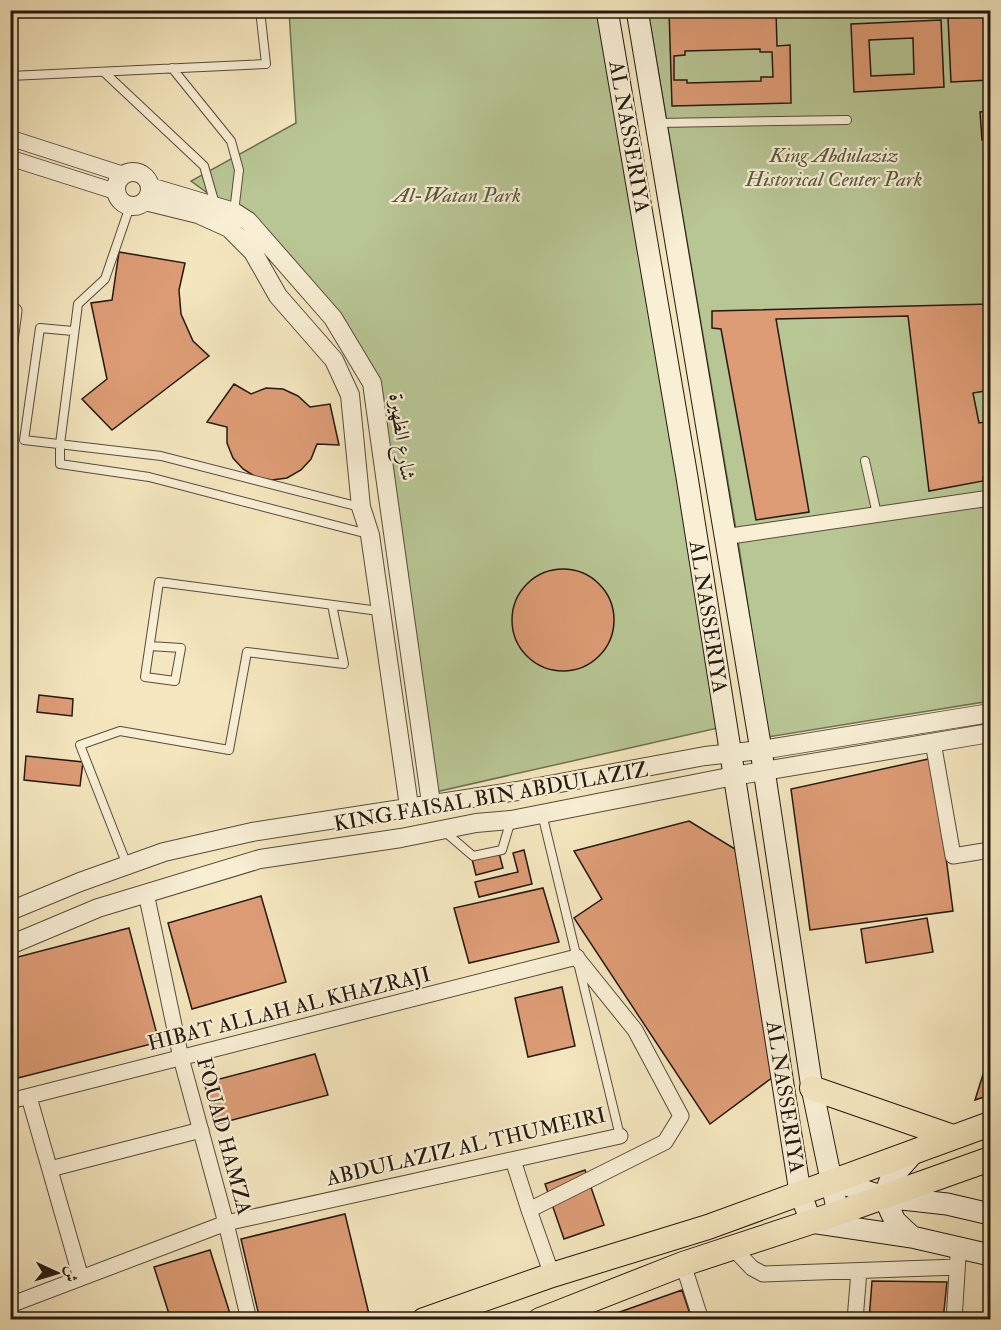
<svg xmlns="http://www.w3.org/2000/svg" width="1001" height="1330" viewBox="0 0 1001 1330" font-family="'IM FELL Double Pica',Amiri,serif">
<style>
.green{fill:#b8c694;stroke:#6e7052;stroke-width:1.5}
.building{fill:#dd9c75;stroke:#231911;stroke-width:1.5;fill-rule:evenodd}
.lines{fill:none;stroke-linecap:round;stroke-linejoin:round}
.service-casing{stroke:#574c3c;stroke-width:10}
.minor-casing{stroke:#574c3c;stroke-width:17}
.tertiary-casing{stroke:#574c3c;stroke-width:20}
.secondary-casing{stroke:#231911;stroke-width:23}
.primary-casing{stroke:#231911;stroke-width:26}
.service{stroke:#f8efd5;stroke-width:8}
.minor{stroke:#f8efd5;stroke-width:15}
.tertiary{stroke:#f8efd5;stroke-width:18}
.secondary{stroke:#f8efd5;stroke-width:21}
.primary{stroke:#f4e6be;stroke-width:24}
.labels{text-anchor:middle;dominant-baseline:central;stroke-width:4.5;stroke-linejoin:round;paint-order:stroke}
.street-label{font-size:21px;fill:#231911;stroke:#f8efd5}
.park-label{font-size:21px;font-style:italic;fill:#57563f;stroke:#f8efd5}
</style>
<rect width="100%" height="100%" fill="#f4e6be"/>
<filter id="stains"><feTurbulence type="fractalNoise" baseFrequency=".00333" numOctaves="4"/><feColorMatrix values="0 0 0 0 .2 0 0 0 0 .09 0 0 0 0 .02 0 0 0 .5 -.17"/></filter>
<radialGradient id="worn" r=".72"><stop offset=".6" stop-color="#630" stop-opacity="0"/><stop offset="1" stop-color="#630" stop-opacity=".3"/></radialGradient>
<path class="green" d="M289,11H604L718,728L431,793L370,383L331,318L246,221L191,181L296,123Z
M648,11H990V701L768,737L739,547Z"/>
<path class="building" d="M669,10H776L777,46L790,45L791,103L672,106ZM760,49V52H772L773,77H761V81L687,83V80H674V56L685,55V51Z
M990,16V80L951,82L948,18Z
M941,20L944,87L854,92L851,24ZM913,38L914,74L871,76L869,40Z
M990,111V140H982L980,112Z
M119,252L185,263L179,290L181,314L193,341L209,356L112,430L82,399L107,379L91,303L112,300Z
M990,304V390L973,393L979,423L990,421V476L983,477V481L929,491L908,316L776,319L809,512L756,520L721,329L712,328V311Z
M234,384L251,394L266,388L283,389L298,396L310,407L330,404L339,445L317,444L311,459L301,470L287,478L272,480L256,477L243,469L233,458L227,443V427L207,422Z
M512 620a51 51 0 1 1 102 0a51 51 0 1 1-102 0Z
M39,695L73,699L72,716L37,712Z
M26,756L83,762L80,786L24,780Z
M933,758L953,911L810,930L791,789Z
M689,821L735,849L773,1077L710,1124L574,918L602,899L574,851Z
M524,850L532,884L479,897L475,882L518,872L513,853Z
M499,853L503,868L476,875L472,859Z
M543,888L559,942L469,963L454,908Z
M261,896L286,982L192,1009L168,923Z
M927,918L933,952L866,963L861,929Z
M129,928L159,1042L10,1080V959Z
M562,987L575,1046L528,1057L515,998Z
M990,1052V1095L975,1100Z
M315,1054L328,1095L217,1124L204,1083Z
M585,1170L604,1225L564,1239L545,1184Z
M345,1214L370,1318L260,1320L241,1239Z
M210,1250L232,1320H171L154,1267Z
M872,1281L947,1282L943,1320H869Z
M682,1290L692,1320H597Z"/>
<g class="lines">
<defs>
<path id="service" d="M172,68L231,141L239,170L234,212
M105,73L204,166L215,204
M10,76L266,64L260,10
M657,123L847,120
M130,206L105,279L78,304L60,444V464L149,477L368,534
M73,331L40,328L24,440L161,456L360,507
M865,461L877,514
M150,646L181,648L175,681L145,677L159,582L379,611
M542,814L620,1136
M444,831L473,856L502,850L511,820
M127,865L80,745L120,731L229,750L247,652L344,664L332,605"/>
<path id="minor" d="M10,138L125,175
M10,158L117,192
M10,309L14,311L10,341
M724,537L990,498
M933,742L953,856L990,850
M146,893L181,1058L226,1223L249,1320
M29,1097L81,1278
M10,1101L577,957
M513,1160L529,1210
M50,1169L201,1130
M733,1248L752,1268L763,1274L957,1267
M683,1264L701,1320
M552,1275L529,1210L665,1142L681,1116L635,1030L577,958
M10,1305L226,1223L620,1136
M855,1320L859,1271
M954,1320L958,1257"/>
<path id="tertiary" d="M116 189a17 17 0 1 1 34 0a17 17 0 1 1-34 0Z
M150,187L234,212L248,221L333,318L372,383L431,803
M145,201L198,214L229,228L253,252L278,296L334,360L350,395L361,507L370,535L409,806
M10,911L80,882L164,852L252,832L517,791L705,756L761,750L990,713
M10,945L98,908L260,859L401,838L476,823L511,820L734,776L990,733"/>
<path id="secondary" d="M607,10L687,477L800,1192L811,1222L912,1237
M637,10L761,750L812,1088L838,1213
M916,1150L891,1178L884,1197L895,1221L912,1237L990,1255
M831,1180L884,1197L947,1204L990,1214"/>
<path id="primary" d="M812,1088L953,1137
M424,1320L552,1275L708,1227L990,1124
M540,1320L683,1264L838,1213L990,1159"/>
</defs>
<use href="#service" class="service-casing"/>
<use href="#minor" class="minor-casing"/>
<use href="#tertiary" class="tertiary-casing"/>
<use href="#secondary" class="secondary-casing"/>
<use href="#primary" class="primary-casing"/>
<use href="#service" class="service"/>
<use href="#minor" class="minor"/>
<use href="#tertiary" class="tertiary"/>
<use href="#secondary" class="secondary"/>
<use href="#primary" class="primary"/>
</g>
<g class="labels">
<g class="street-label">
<text transform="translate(629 137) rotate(80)">AL NASSERIYA</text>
<text transform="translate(402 437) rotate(82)">شارع الظهيرة</text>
<text transform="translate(708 617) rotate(81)">AL NASSERIYA</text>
<text transform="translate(491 797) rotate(-10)">KING FAISAL BIN ABDULAZIZ</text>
<text transform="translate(289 1009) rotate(-14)">HIBAT ALLAH AL KHAZRAJI</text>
<text transform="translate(785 1097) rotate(81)">AL NASSERIYA</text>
<text transform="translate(224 1136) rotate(75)">FOUAD HAMZA</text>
<text transform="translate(466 1147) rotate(-13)">ABDULAZIZ AL THUMEIRI</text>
</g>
<g class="park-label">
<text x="834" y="155">King Abdulaziz<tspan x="834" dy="24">Historical Center Park</tspan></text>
<text x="457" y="195">Al-Watan Park</text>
</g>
</g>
<rect width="1001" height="1330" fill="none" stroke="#f4e6be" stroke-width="36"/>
<rect x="12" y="12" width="977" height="1306" fill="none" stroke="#231911" stroke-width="3"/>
<rect x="18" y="18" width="965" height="1294" fill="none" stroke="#231911" stroke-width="1.5"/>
<g transform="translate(57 1273) rotate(94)" stroke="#f8efd5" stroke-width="4.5" paint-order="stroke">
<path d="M0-4.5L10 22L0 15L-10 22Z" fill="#231911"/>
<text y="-9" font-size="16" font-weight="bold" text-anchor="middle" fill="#231911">ش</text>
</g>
<rect width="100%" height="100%" filter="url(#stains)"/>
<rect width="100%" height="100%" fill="url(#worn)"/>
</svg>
